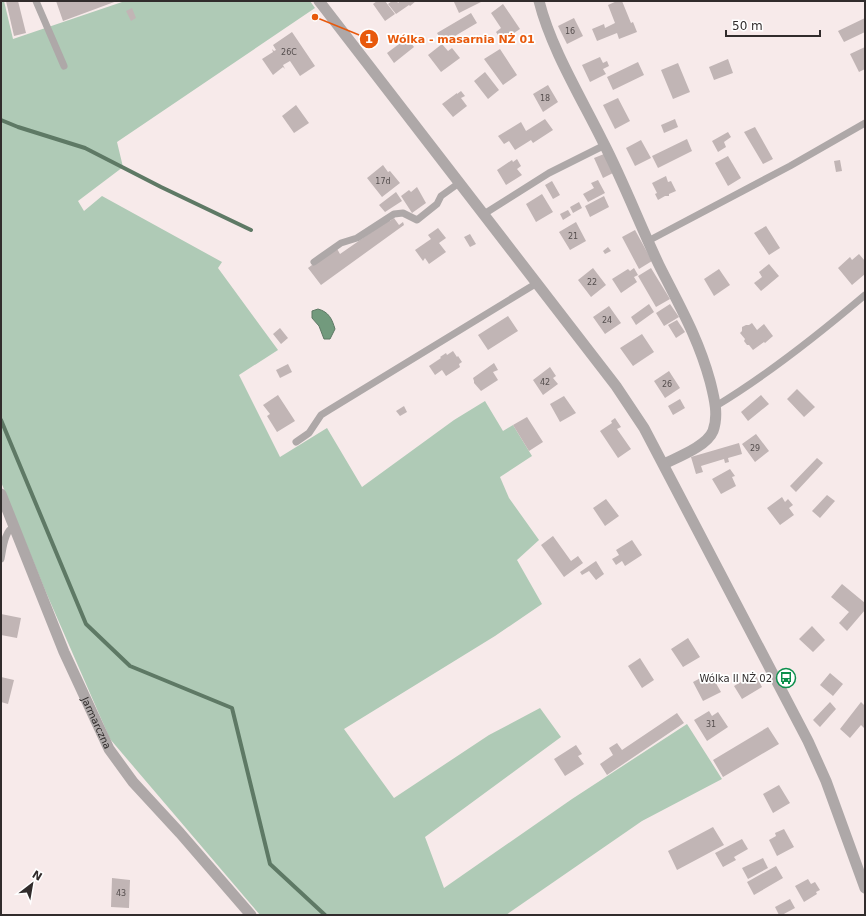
<svg xmlns="http://www.w3.org/2000/svg" width="866" height="916" viewBox="0 0 866 916" font-family="'DejaVu Sans',sans-serif">
<style>
.green{fill:#afcab6}
.water{fill:#729a7d;stroke:#5e7965}
.lines{fill:none;stroke-linecap:round;stroke-linejoin:round}
.stream{stroke:#5e7965;stroke-width:4}
.building{fill:#c1b5b5}
.service{stroke:#aea8a8;stroke-width:7}
.minor{stroke:#aea8a8;stroke-width:11}
.tertiary{stroke:#aea8a8;stroke-width:11}
.labels{text-anchor:middle;dominant-baseline:central;stroke-width:3.5;stroke-linejoin:round;paint-order:stroke}
.number-label{font-size:8px;fill:#554e4e}
.poi-label{font-size:10px;fill:#312c2c;stroke:#fff;text-anchor:end}
.street-label{font-size:10px;fill:#312c2c;stroke:#fff}
.leader{fill:none;stroke:#e8590c;stroke-width:1.5}
.callout-dot{fill:#e8590c;stroke:#fff;stroke-width:1.5}
.mark-label{font-size:12px;text-anchor:middle;font-weight:bold;fill:#fff}
.callout-label{font-size:11px;text-anchor:middle;font-weight:bold;fill:#e8590c;stroke:#fff;stroke-width:3.5;stroke-linejoin:round;paint-order:stroke}
</style>
<rect width="100%" height="100%" fill="#f7eaea"/>
<path class="green" d="M1,1H4L13,39L125,1H310L315,8L117,142L123,167L78,201L84,211L102,196L222,262L218,268L278,350L239,375L280,457L327,428L362,487L454,420L485,401L503,431L513,425L532,456L500,477L509,498L539,540L517,560L542,604L495,636L344,729L394,798L489,735L540,708L561,737L425,837L444,888L572,799L687,724L722,779L642,821L506,915H260L110,739L45,590L1,482Z"/>
<path class="water" d="M318,309C329,312 332,319 335,329L330,339H324L319,326L312,318V311Z"/>
<g class="lines">
<path class="stream" d="M1,120L18,127L85,148L161,187L251,230
M1,420L86,624L130,666L232,708L270,864L325,915"/>
</g>
<path class="building" d="M6,1H18L26,33L14,36Z
M56,1H117L63,21Z
M377,1H385L395,14L385,21L373,4Z
M392,1H397L398,3L400,1H416L410,6L409,5L396,14L388,4Z
M456,1H483L459,13L454,2Z
M617,1H622L631,23L633,22L637,32L619,39L617,33L597,41L592,29L604,24L605,28L615,23L608,5Z
M503,4L520,29L502,41L496,32L501,28L491,13Z
M132,8L136,18L131,21L126,11Z
M471,13L477,23L443,43L437,33Z
M574,18L583,36L567,44L558,26Z
M865,18V32L844,42L838,31Z
M292,32L315,66L300,76L290,61L283,65L285,69L283,67L273,75L262,59L273,52L272,49L274,51L276,50L273,45Z
M407,38L414,47L394,63L387,53Z
M442,44L448,51L452,48L460,58L441,72L428,55Z
M865,47V69L859,72L850,54Z
M500,49L517,75L503,85L484,59Z
M600,57L603,63L607,61L609,66L603,69L606,74L590,82L582,65Z
M728,59L733,73L714,80L709,67Z
M638,62L644,75L613,90L607,77Z
M678,63L690,92L673,99L661,70Z
M485,72L499,90L488,99L474,81Z
M548,85L558,102L543,112L533,94Z
M461,91L465,96L461,98L467,106L453,117L442,104L457,93V94Z
M618,98L630,121L615,129L603,105Z
M296,105L309,123L294,133L282,116Z
M545,119L553,130L533,143L531,140L515,150L509,141L504,144L498,136L521,122L526,131Z
M675,119L678,127L664,133L661,125Z
M755,127L773,159L763,164L744,132Z
M728,132L731,137L724,142L726,147L718,152L712,141Z
M687,139L692,151L658,168L652,156Z
M641,140L651,158L635,166L626,148Z
M604,154L613,173L603,178L594,158Z
M728,156L741,178L728,186L715,163Z
M517,159L521,166L517,169L522,175L506,185L497,170L512,160L513,162Z
M840,160L842,171L836,172L834,161Z
M383,165L388,172L390,171L400,183L382,197L367,178Z
M666,176L668,182L671,181L676,191L669,194V196H665L658,200L655,194L657,193L652,183Z
M598,180L605,193L588,202L583,194L594,188L591,183Z
M552,181L560,195L553,199L545,185Z
M417,187L426,203L412,213L401,196L409,190L411,192Z
M396,192L402,201L385,212L379,205Z
M542,194L553,212L536,222L526,204Z
M604,196L609,207L590,217L585,206Z
M579,202L582,208L573,213L570,207Z
M568,210L571,215L563,220L560,214Z
M394,218L399,225L403,222L404,225L321,285L308,268L336,247L340,254L389,220L390,221Z
M576,222L586,241L570,250L559,232Z
M766,226L780,248L769,255L754,233Z
M438,228L446,238L439,243L446,252L429,264L425,258L423,261L415,250L431,239L428,235Z
M635,230L652,261L639,269L622,237Z
M470,234L476,244L470,247L464,237Z
M608,247L611,251L605,254L603,251Z
M859,254L865,261V274L852,285L838,268L850,257L852,260Z
M769,264L779,276L761,291L754,283L762,277L759,272Z
M593,268L606,285L591,297L578,280Z
M634,268L638,275L634,277L637,282L621,293L612,279L628,269L630,271Z
M651,268L670,299L656,307L638,276Z
M719,269L730,285L714,296L704,279Z
M649,304L654,312L636,325L631,317Z
M670,304L679,317L664,326L656,313Z
M609,306L621,323L605,334L593,317Z
M508,316L518,331L488,350L478,335Z
M677,320L685,332L676,338L668,325Z
M752,323L757,330L764,324L773,336L765,343L764,342L753,350L749,345H747L744,341L745,339L740,333L742,331V327L746,325H749Z
M280,328L288,338L281,344L273,334Z
M642,334L654,352L633,366L620,348Z
M453,351L457,357L458,356L462,362L459,364L460,367L446,376L442,370L435,375L429,366L441,358L440,357L446,353L447,355Z
M494,363L498,370L493,372L498,380L481,391L474,383V381L473,378Z
M288,364L292,372L280,378L276,370Z
M550,367L556,376L553,378L558,384L543,395L533,380Z
M669,371L680,388L665,398L654,381Z
M797,389L815,407L804,417L787,399Z
M278,395L295,421L277,432L267,416L270,414L263,405Z
M761,395L769,404L748,421L741,412Z
M564,396L576,413L560,422L550,404Z
M680,399L685,408L673,415L668,406Z
M404,406L407,412L400,416L396,411Z
M527,417L543,442L529,451L513,425Z
M615,418L621,427L617,429L631,449L618,458L600,431L612,423L611,421Z
M756,434L769,451L755,462L742,444Z
M739,443L742,454L728,458L729,462L725,463L724,459L701,466L703,472L696,474L691,457Z
M817,458L823,463L796,492L790,486Z
M730,469L735,476L732,477L736,486L721,494L712,479Z
M827,495L835,501L820,518L812,511Z
M782,497L785,502L788,499L793,505L789,508L794,515L780,525L767,508Z
M606,499L619,516L605,526L593,508Z
M553,536L571,561L578,556L583,563L564,577L541,545Z
M632,540L642,555L625,566L622,561L616,565L612,559L619,555L616,550Z
M596,561L604,574L596,580L589,571L582,575L580,572Z
M842,584L865,603V610L847,631L839,623L849,612L831,597Z
M1,614L21,618L17,638L1,635Z
M812,626L825,640L813,652L799,639Z
M688,638L700,657L683,667L671,649Z
M640,658L654,680L642,688L628,666Z
M710,673L721,692L703,701L693,682Z
M830,673L843,684L833,696L820,685Z
M755,674L762,687L742,699L734,686Z
M1,677L14,680L8,704L1,702Z
M830,702L836,709L820,727L813,720Z
M861,702L865,706V729L861,725L850,738L840,729Z
M709,711L712,716L718,712L728,727L707,741L694,720Z
M677,713L684,723L607,775L600,764L613,755L609,748L617,743L622,750Z
M768,727L779,744L723,777L713,760Z
M576,745L582,754L578,756L584,764L565,776L554,759Z
M779,785L790,803L773,813L763,794Z
M713,827L724,845L677,870L668,851Z
M784,829L794,847L777,856L769,840L776,836L775,833Z
M742,839L748,849L734,857L736,860L723,867L715,853Z
M763,858L768,868L748,879L742,868Z
M776,866L783,878L754,895L747,882Z
M112,878L130,880L129,908L111,907Z
M808,879L811,884L815,882L820,890L816,892L817,894L804,902L795,886Z
M790,899L795,908L782,915H779L775,907Z"/>
<g class="lines">
<path class="service" d="M36,1L64,66
M484,214L549,173L605,145
M648,241L790,166L865,123
M314,262L341,243L357,238L394,214L403,213L417,220L437,204L441,196L459,183
M716,406C769,374 818,335 865,295
M296,442L309,433L321,415L329,410L537,283
M1,559C3,550 4,530 14,527"/>
<g class="minor">
<path d="M539,1C551,49 582,99 604,144C624,183 640,225 659,265C679,305 698,337 710,381C714,397 719,415 713,431C707,446 678,457 664,464"/>
<path id="s1" d="M1,494L64,652L109,749L133,782L180,833L251,915"/>
</g>
<path class="tertiary" d="M319,1L616,386L644,428L808,741L826,781L865,888"/>
</g>
<defs>
<symbol id="bus-ring" viewBox="-11 -11 22 22"><circle r="9.5" fill="#fff" stroke="#0c8f4c" stroke-width="1.5"/><path d="M-5-6H5V4H4V6H2V4H-2V6H-4V4H-5ZM-3.5-4V0h7V-4ZM-3.5 1.2v1.5H-2V1.2ZM2 1.2v1.5H3.5V1.2Z" fill="#0c8f4c"/></symbol>
</defs>
<g fill-rule="evenodd">
<use href="#bus-ring" x="775" y="667" width="22" height="22"/>
</g>
<g class="labels">
<g class="number-label">
<text x="570" y="31">16</text>
<text x="289" y="52">26C</text>
<text x="545" y="98">18</text>
<text x="383" y="181">17d</text>
<text x="573" y="236">21</text>
<text x="592" y="282">22</text>
<text x="607" y="320">24</text>
<text x="545" y="382">42</text>
<text x="667" y="384">26</text>
<text x="755" y="448">29</text>
<text x="711" y="724">31</text>
<text x="121" y="893">43</text>
</g>
<g class="poi-label">
<text x="772" y="678">Wólka II NŻ 02</text>
</g>
<g class="street-label">
<text stroke="none"><textPath href="#s1" startOffset="248">Jarmarczna</textPath></text>
</g>
</g>
<path class="leader" d="M315 17L369 39"/>
<g class="callout-dot">
<circle cx="315" cy="17" r="4"/>
<circle cx="369" cy="39" r="10"/>
</g>
<g class="mark-label">
<text x="369" y="43">1</text>
</g>
<g class="callout-label">
<text x="461" y="43">Wólka - masarnia NŻ 01</text>
</g>
<rect width="866" height="916" fill="none" stroke="#312c2c" stroke-width="4"/>
<g transform="translate(32 884) rotate(31)" stroke="#ffffff" stroke-width="3" paint-order="stroke">
<path d="M0-3L7 15L0 10L-7 15Z" fill="#312c2c"/>
<text y="-6" font-size="11" font-weight="bold" text-anchor="middle" fill="#312c2c">N</text>
</g>
<path d="M726 30v6h94v-6" fill="none" stroke="#312c2c" stroke-width="2"/>
<text x="732" y="30" font-size="12" fill="#312c2c" stroke="#ffffff" stroke-width="3" paint-order="stroke">50 m</text>
</svg>
